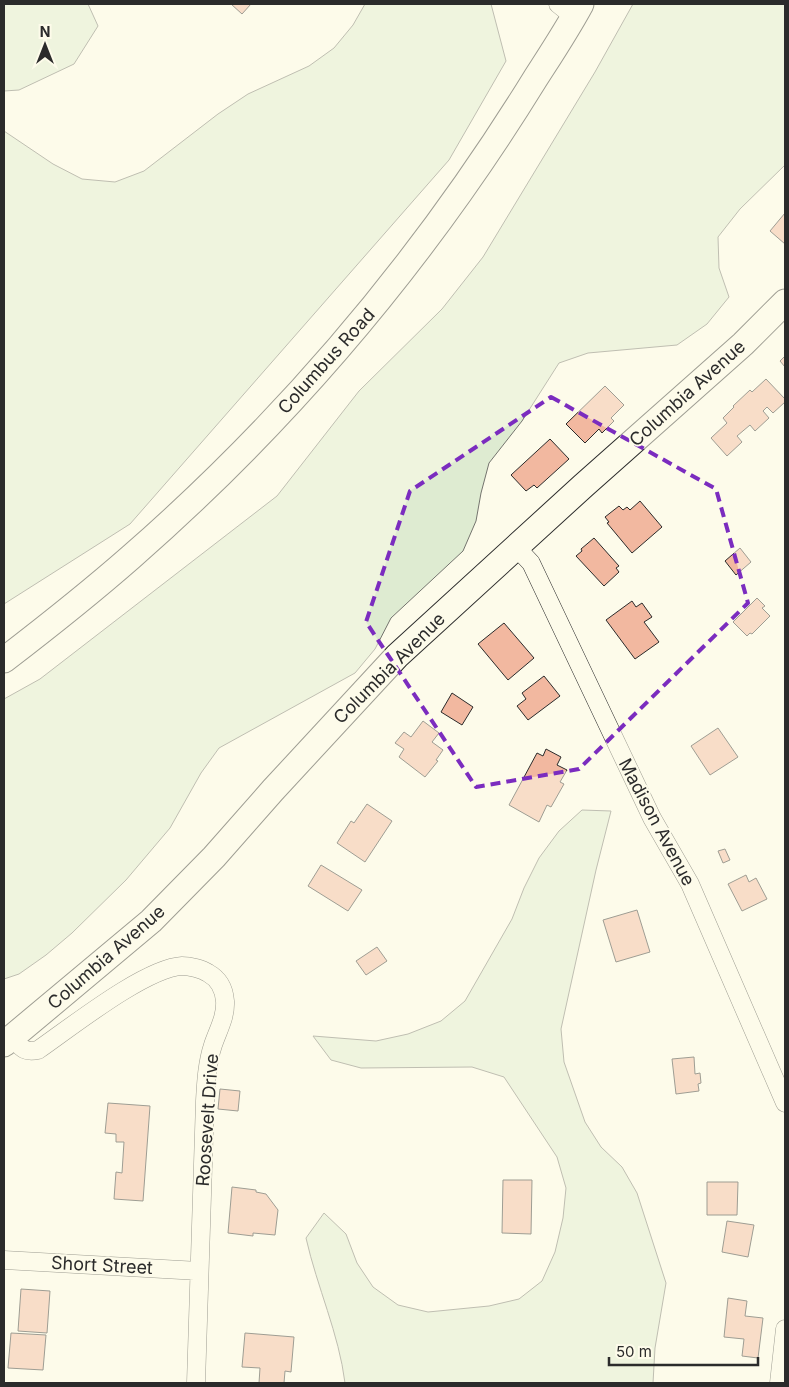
<svg xmlns="http://www.w3.org/2000/svg" width="789" height="1387" viewBox="0 0 789 1387" font-family="Inter,sans-serif">
<style>
.green{fill:#deebd1;stroke:#74746e}
.building{fill:#f2b8a0;stroke:#2b2b2b}
.lines{fill:none;stroke-linecap:round;stroke-linejoin:round}
.street-casing{stroke:#2b2b2b;stroke-width:19}
.secondary-casing{stroke:#2b2b2b;stroke-width:27}
.street{stroke:#fdfbea;stroke-width:18}
.secondary{stroke:#fdfbea;stroke-width:25}
.marked{fill:none;stroke:#7b2cbf;stroke-width:4;stroke-dasharray:10 6;stroke-linejoin:round}
.labels{text-anchor:middle;dominant-baseline:central;stroke-width:4;stroke-linejoin:round;paint-order:stroke}
.street-label{font-size:18px;fill:#2b2b2b;stroke:#fdfbea}
</style>
<rect width="100%" height="100%" fill="#fdfbea"/>
<path class="green" d="M4,4H88L98,26L74,64L19,90L4,91Z
M365,4H491L506,61L449,160L130,524L4,604V131L53,164L82,179L115,182L144,171L218,114L248,94L309,66L334,48L353,25Z
M633,4H785V165L740,209L718,237L719,268L729,297L707,324L677,345L588,353L559,363L522,421L489,463L481,493L476,521L463,551L391,618L375,649L355,673L219,748L201,773L170,828L126,880L72,933L46,955L19,974L4,979V699L40,679L277,496L359,391L442,309L483,257L595,72Z
M582,810L611,811L596,870L561,1029L564,1062L585,1122L601,1147L622,1167L637,1193L666,1283L655,1348L653,1383H345C339,1334 317,1287 306,1238L324,1213L346,1234L357,1263L373,1287L398,1305L428,1312L489,1306L519,1299L542,1281L555,1252L563,1218L566,1188L557,1157L504,1077L472,1067L361,1068L331,1060L313,1036L376,1041L408,1034L441,1021L465,1001L512,919L524,888L539,858L559,831Z"/>
<path class="building" d="M231,4H251L242,14Z
M785,213V244L770,231Z
M785,356V367L780,361Z
M766,379L785,399V402L773,413L767,407L763,411L769,418L755,431L750,425L737,436L742,442L727,456L711,438L727,423L723,418L734,407L733,406L750,390L752,392Z
M605,386L624,405L611,418L614,421L602,433L599,429L585,443L566,424Z
M550,439L569,459L537,488L534,485L526,491L511,475Z
M640,501L662,527L632,553L607,523L609,522L605,517L619,506L623,510L627,507L630,510Z
M594,538L619,566L616,568L619,572L604,586L576,556L582,551L581,549Z
M740,548L751,562L736,575L725,561Z
M757,598L765,606L762,608L770,616L752,634L750,633L747,636L733,622Z
M632,601L636,607L642,603L652,617L644,622L659,642L635,659L606,620Z
M504,623L534,658L508,680L478,644Z
M544,676L560,696L528,720L517,706L526,699L522,693Z
M452,693L473,707L462,725L441,712Z
M423,721L439,733L432,742L443,750L436,760L438,761L425,777L399,757L404,749L395,743L404,732L411,737Z
M718,728L738,757L710,775L691,746Z
M546,749L561,757L557,765L567,770L560,782L564,784L551,807L547,805L539,822L509,805L537,753L543,756Z
M367,804L392,821L365,862L337,843L351,821L354,823Z
M725,849L730,860L723,863L718,851Z
M321,865L362,890L348,911L308,886Z
M746,875L749,882L756,878L767,899L742,911L728,884Z
M637,910L650,952L616,962L603,920Z
M377,947L387,961L366,975L356,961Z
M694,1057L695,1074L700,1073L701,1083L698,1084L699,1091L676,1094L672,1059Z
M220,1089L240,1091L238,1111L218,1109Z
M108,1103L150,1106L143,1201L114,1199L116,1172L122,1173L124,1142H116V1134L105,1133Z
M503,1180H532L531,1234L502,1233Z
M707,1182H738L737,1215H707Z
M232,1187L256,1190V1192L266,1194L278,1210L275,1235L253,1233V1236L228,1233Z
M727,1221L754,1225L748,1257L722,1252Z
M21,1289L50,1291L47,1333L18,1331Z
M728,1298L747,1301L745,1316L763,1318L758,1358L742,1356L744,1339L724,1337Z
M11,1333L46,1335L43,1370L8,1368Z
M245,1333L294,1337L291,1372L285,1371L284,1383H259L260,1368L242,1367Z"/>
<g class="lines">
<defs>
<path id="street" d="M558,4L574,17
M516,547L531,563L652,818L690,884L785,1103
M12,1037C21,1047 23,1053 38,1050C70,1028 145,968 182,966C190,966 202,969 208,973C219,979 224,988 225,1001C226,1017 218,1030 213,1045C207,1063 206,1083 205,1101L196,1383
M4,1260L199,1271
M779,1383L785,1329"/>
<path id="secondary" d="M4,660C47,627 90,593 131,557C290,418 424,259 535,79C551,54 567,30 581,4
M4,1044L151,921L214,857L273,790L397,656L583,486L743,344L785,302"/>
</defs>
<use href="#street" class="street-casing"/>
<use href="#secondary" class="secondary-casing"/>
<use href="#street" class="street"/>
<use href="#secondary" class="secondary"/>
</g>
<path d="M0 0H789V1387H0ZM551,397L716,489L748,603L579,769L476,787L366,622L410,491Z" fill="#fdfbea" fill-opacity=".55" fill-rule="evenodd"/>
<path class="marked" d="M551,397L716,489L748,603L579,769L476,787L366,622L410,491Z"/>
<g class="labels">
<g class="street-label">
<text transform="translate(326 361) rotate(-48)">Columbus Road</text>
<text transform="translate(687 393) rotate(-42)">Columbia Avenue</text>
<text transform="translate(389 668) rotate(-45)">Columbia Avenue</text>
<text transform="translate(657 822) rotate(62)">Madison Avenue</text>
<text transform="translate(106 957) rotate(-41)">Columbia Avenue</text>
<text transform="translate(207 1120) rotate(-86)">Roosevelt Drive</text>
<text transform="translate(102 1265) rotate(3)">Short Street</text>
</g>
</g>
<rect width="789" height="1387" fill="none" stroke="#2b2b2b" stroke-width="10"/>
<g transform="translate(45 45)" stroke="#fdfbea" stroke-width="4" paint-order="stroke">
<path d="M0-4L9 19L0 12L-9 19Z" fill="#2b2b2b"/>
<text y="-8" font-size="14" font-weight="bold" text-anchor="middle" fill="#2b2b2b">N</text>
</g>
<path d="M609 1357v8h149v-8" fill="none" stroke="#2b2b2b" stroke-width="2.5"/>
<text x="616" y="1357" font-size="15" fill="#2b2b2b" stroke="#fdfbea" stroke-width="4" paint-order="stroke">50 m</text>
</svg>
